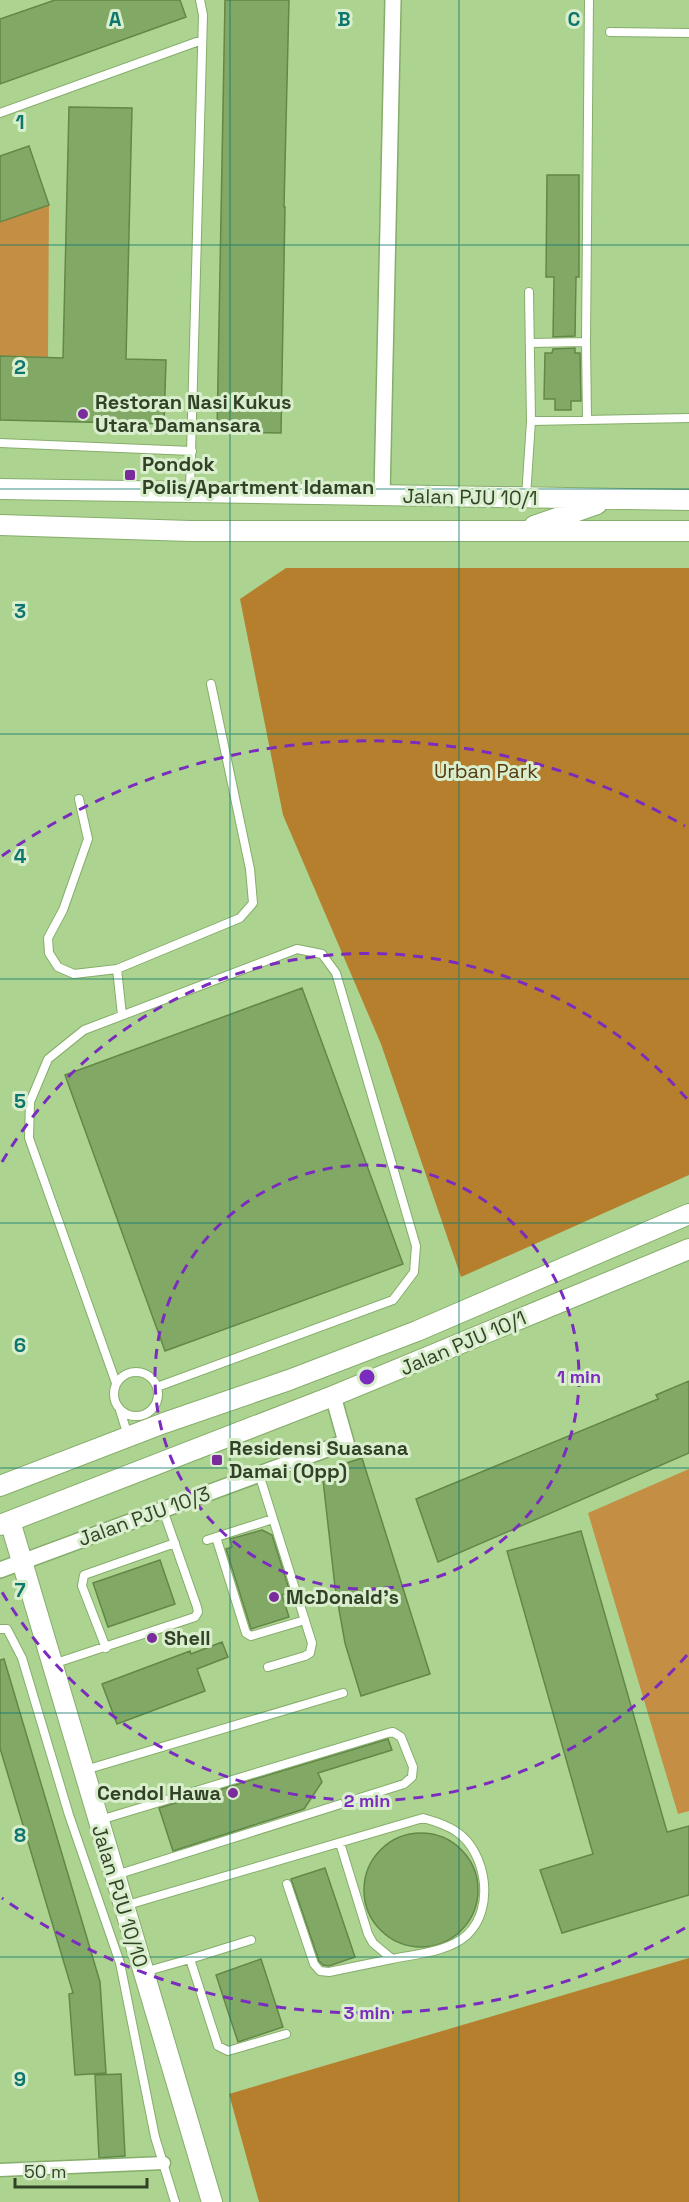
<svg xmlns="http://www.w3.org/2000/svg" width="689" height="2202" viewBox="0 0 689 2202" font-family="'Space Grotesk',sans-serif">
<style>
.green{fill:#c48f45}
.forest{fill:#b57f2d}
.building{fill:#82a866;stroke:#628747;stroke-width:1.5}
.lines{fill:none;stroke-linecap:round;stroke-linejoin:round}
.service-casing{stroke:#86ad6b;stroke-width:10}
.pedestrian-casing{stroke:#86ad6b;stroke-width:15}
.minor-casing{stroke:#86ad6b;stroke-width:18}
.tertiary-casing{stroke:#86ad6b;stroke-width:22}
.service{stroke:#fff;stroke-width:8}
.pedestrian{stroke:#fff;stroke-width:12}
.minor{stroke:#fff;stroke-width:15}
.tertiary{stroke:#fff;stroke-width:20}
.grid{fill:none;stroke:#0f766e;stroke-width:1.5;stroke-opacity:0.55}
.ring{fill:none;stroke:#7b2cbf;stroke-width:3;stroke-dasharray:10 8}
.poi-dot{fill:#7a2c9d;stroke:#d9eecc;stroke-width:2}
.labels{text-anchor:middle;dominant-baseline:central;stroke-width:6;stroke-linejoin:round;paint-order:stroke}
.poi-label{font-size:20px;font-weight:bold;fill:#324226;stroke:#d9eecc;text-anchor:start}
.street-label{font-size:20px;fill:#324226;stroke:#d9eecc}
.park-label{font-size:20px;fill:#573a0e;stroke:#d9eecc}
.grid-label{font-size:20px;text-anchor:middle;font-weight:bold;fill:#0f766e;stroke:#d9eecc;stroke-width:6;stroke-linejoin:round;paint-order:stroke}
.centre{fill:#7b2cbf;stroke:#d9eecc;stroke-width:3}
.ring-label{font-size:18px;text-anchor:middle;font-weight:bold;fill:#7b2cbf;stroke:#d9eecc;stroke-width:6;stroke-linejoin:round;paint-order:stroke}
</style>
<rect width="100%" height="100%" fill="#acd490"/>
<path class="green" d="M49,205L48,357L0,356V222Z
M689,1469V1811L678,1814L588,1513Z"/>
<path class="forest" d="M286,568H689V1175L461,1277L381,1044L283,815L240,599Z
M689,1958V2202H259L229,2094Z"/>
<path class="building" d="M55,0H180L186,17L0,84V19Z
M225,0H289L284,207H285L281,433L217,432Z
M69,107L132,108L126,359L166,360L164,424L0,420V356L63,358Z
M29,146L49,205L0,222V156Z
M547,175H579V277H576L575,336L553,337L554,277H546Z
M575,348V353H580L581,401H571V410H555V399H544L545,353H552L553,349Z
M302,988L403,1264L165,1351L65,1075Z
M689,1381V1453L438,1562L416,1499L658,1399L656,1395Z
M362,1458L430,1674L361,1696L345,1643L335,1587L322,1471Z
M262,1530L272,1535L290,1592L282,1595L289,1617L251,1629L226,1549L232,1547L230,1539Z
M581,1531L667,1832L689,1826V1895L562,1933L540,1870L593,1854L507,1551Z
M160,1560L175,1604L108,1627L93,1583Z
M222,1642L228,1657L197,1669L205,1691L117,1724L102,1684L190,1651L191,1654Z
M4,1659L100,1982L106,2073L75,2075L69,1994L73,1993L0,1748V1660Z
M388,1739L392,1750L318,1773L322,1782L304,1809L173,1851L159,1808Z
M364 1890a57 57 0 1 1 114 0a57 57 0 1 1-114 0Z
M325,1868L355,1957L329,1966L323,1965L319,1961L291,1879Z
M261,1959L283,2027L238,2042L216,1975Z
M121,2074L125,2156L99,2158L95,2075Z"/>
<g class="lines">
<defs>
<path id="service" d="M610,32L689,33
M0,113L202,40
M529,292L531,421
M586,342L587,419
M530,343L586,342L589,0
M0,443L192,451
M190,490L203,15L200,0
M526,497L531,421L689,418
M79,799L88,839L63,910L48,938L49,953L58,967L74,974L117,969
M122,1015L117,969L240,918L253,903L250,869L211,684
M114 1394a22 22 0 1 1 44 0a22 22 0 1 1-44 0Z
M116,1383L29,1138L30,1102L48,1059L84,1030L297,949L322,954L336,973L416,1246L414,1272L393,1300L157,1387
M120,1410L128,1436
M259,1474L312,1643L310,1653L305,1656L268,1667
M216,1537L246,1633L251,1636L305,1620
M207,1540L273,1519
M0,1629H7L22,1658L69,1815L120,1963L155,2137L175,2202
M106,1648L82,1586L84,1575L175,1543
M53,1664L195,1617L198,1612L197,1607L163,1510
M85,1770L343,1693
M100,1820L388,1733L393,1732L401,1737L413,1767L412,1777L404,1784L116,1875
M287,1884L314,1964L320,1971L329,1972L392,1959
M124,1906L423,1818C434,1821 447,1825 457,1832C487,1853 495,1909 467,1935C448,1952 416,1954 392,1959L373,1943L368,1934L340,1843
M190,1959L251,1940
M144,1972L190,1959L218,2046L228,2051L286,2034"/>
<path id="pedestrian" d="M0,2170L164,2163"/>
<path id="minor" d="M382,496L393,0
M0,1570L346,1442L333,1396"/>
<path id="tertiary" d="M0,489L689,500
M0,525L190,531H689
M534,526L597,504
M0,1486L164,1423L289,1380L417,1331L689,1214
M10,1521L212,2202
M0,1525L333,1396L689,1249"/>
</defs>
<use href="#service" class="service-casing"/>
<use href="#pedestrian" class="pedestrian-casing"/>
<use href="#minor" class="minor-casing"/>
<use href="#tertiary" class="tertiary-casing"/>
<use href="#service" class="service"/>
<use href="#pedestrian" class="pedestrian"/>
<use href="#minor" class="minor"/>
<use href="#tertiary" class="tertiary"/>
</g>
<path class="grid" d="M230,0V2202M459,0V2202M0,245H689M0,489H689M0,734H689M0,979H689M0,1223H689M0,1468H689M0,1713H689M0,1957H689"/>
<g class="ring">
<circle cx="367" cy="1377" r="212"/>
<path d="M687 1655A424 424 0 0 1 2 1592M2 1162A424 424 0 0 1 687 1099"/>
<path d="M685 1928A636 636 0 0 1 2 1898M2 856A636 636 0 0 1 685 826"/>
</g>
<g class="poi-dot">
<circle cx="83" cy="414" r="6"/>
<rect x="124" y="469" width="12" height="12" rx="3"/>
<rect x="211" y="1454" width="12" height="12" rx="3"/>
<circle cx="274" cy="1597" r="6"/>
<circle cx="152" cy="1638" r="6"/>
<circle cx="233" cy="1793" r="6"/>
</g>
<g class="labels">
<g class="poi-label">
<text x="95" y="402">Restoran Nasi Kukus<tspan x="95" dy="23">Utara Damansara</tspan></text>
<text x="142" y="464">Pondok<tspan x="142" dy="23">Polis/Apartment Idaman</tspan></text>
<text x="229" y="1448">Residensi Suasana<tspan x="229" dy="23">Damai (Opp)</tspan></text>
<text x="286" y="1597">McDonald's</text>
<text x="164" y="1638">Shell</text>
<text x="221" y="1793" text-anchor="end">Cendol Hawa</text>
</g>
<g class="street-label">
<text transform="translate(470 497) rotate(1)">Jalan PJU 10/1</text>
<text transform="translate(463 1343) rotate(-23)">Jalan PJU 10/1</text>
<text transform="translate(144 1516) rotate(-20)">Jalan PJU 10/3</text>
<text transform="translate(120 1896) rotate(73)">Jalan PJU 10/10</text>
</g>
<g class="park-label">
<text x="486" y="771">Urban Park</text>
</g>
</g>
<g class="grid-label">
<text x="115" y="26">A</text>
<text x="344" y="26">B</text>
<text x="574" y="26">C</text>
<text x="20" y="129">1</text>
<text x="20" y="374">2</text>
<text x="20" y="618">3</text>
<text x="20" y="863">4</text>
<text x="20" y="1108">5</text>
<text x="20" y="1352">6</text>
<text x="20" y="1597">7</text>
<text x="20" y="1842">8</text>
<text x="20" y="2086">9</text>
</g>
<circle cx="367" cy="1377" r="9" class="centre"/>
<g class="ring-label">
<text x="579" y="1383">1 min</text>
<text x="367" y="1807">2 min</text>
<text x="367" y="2019">3 min</text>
</g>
<path d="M15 2178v9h132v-9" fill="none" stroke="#324226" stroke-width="3"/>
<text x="24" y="2178" font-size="18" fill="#324226" stroke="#d9eecc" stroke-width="4.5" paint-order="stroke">50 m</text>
</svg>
